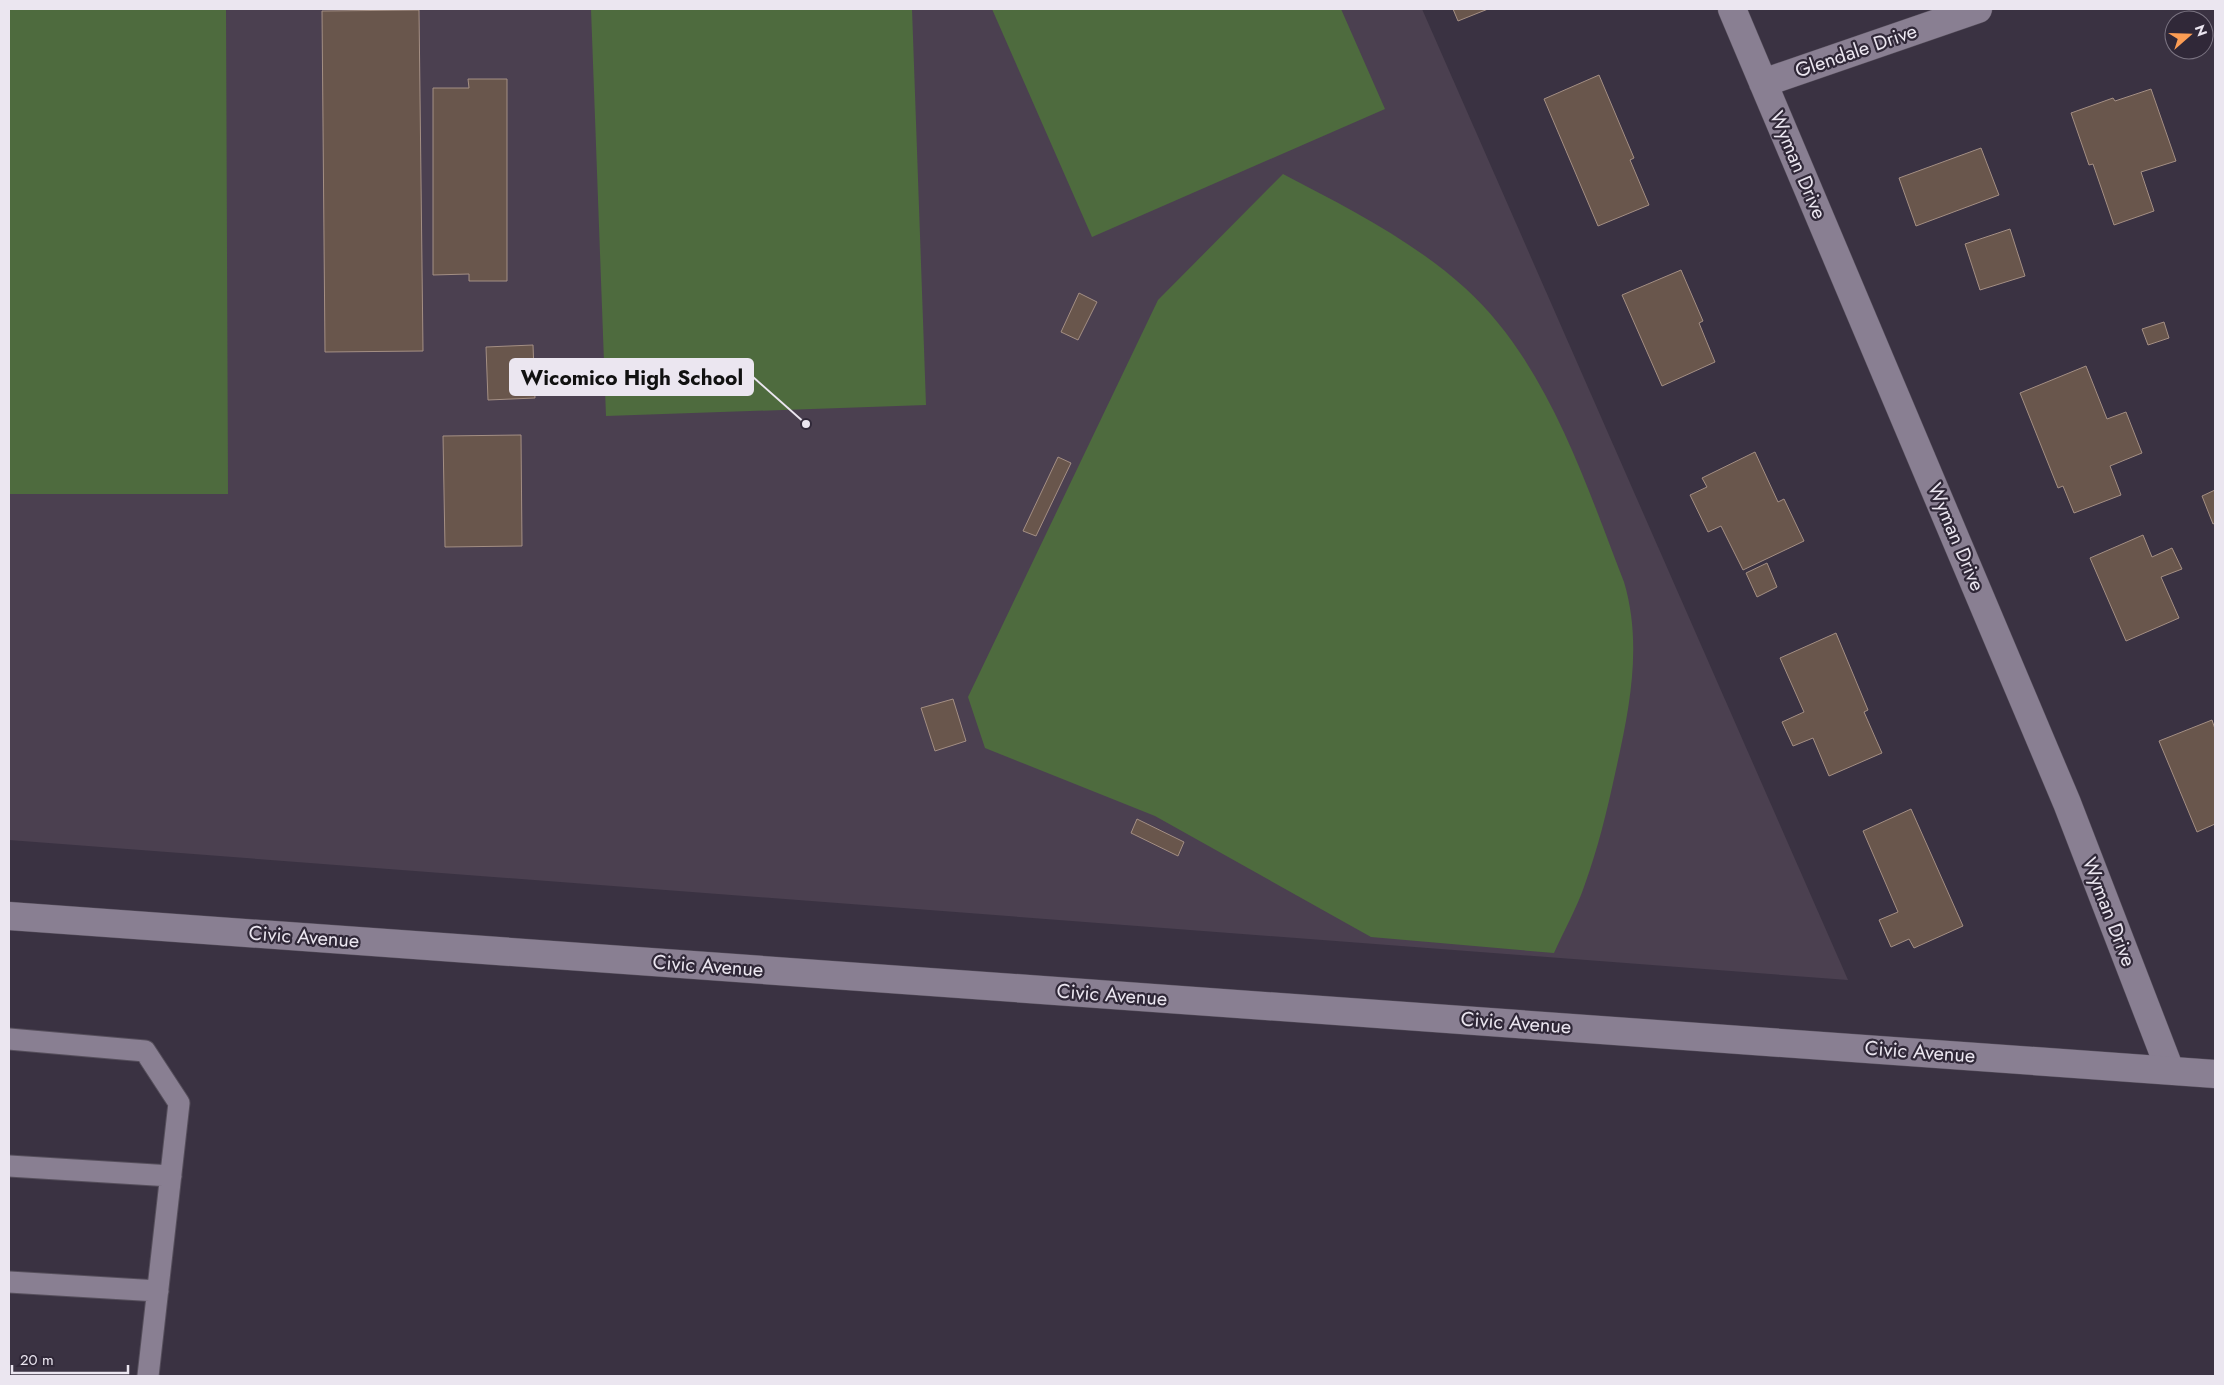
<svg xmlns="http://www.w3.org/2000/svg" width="2224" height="1385" viewBox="0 0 2224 1385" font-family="Jost,sans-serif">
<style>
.education{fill:#4b4050}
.green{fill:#4e6b3e}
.building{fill:#69564c;stroke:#a48f84}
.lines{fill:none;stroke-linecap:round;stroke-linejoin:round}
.service-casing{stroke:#564f5c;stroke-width:23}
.minor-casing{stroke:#564f5c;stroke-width:29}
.tertiary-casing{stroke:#564f5c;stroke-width:29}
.service{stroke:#897f92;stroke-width:21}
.minor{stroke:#897f92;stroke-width:28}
.tertiary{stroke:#897f92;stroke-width:28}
.labels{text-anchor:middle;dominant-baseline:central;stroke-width:4.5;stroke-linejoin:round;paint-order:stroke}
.street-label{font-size:20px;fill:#ebe6f0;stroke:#302838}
.leader{fill:none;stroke:#ebe6f0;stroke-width:2}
.callout-dot{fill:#ebe6f0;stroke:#302838;stroke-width:2}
.callout{fill:#ebe6f0;stroke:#ebe6f0;stroke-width:2}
.callout-label{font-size:21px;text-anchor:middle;font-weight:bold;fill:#111}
</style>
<rect width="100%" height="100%" fill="#3a3242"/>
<path class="education" d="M9,9H1422L1848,980L9,840Z"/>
<path class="green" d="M9,9H226L228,494H9Z
M591,9H912L926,405L606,416Z
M992,9H1341L1385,109L1092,237Z
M1283,174C1346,207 1412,240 1465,288C1547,362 1585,482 1624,582C1643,646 1629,711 1615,774C1607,811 1598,848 1585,884C1577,908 1564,930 1554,953L1371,937L1155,816L985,748L968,697L1158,300Z"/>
<path class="building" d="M1453,9H1488L1458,21Z
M419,10L423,351L325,352L322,11Z
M1599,75L1634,158L1630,160L1649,205L1598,226L1544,99Z
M468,79H507V281H469V274L433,275V88H469Z
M2151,89L2176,161L2141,172L2154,211L2114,225L2093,164L2089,165L2071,113L2113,98L2115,101Z
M1981,148L1999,195L1916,226L1899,178Z
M2010,229L2025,276L1980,290L1965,244Z
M1681,270L1703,321L1699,323L1715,362L1662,386L1622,295Z
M1079,293L1097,302L1078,340L1061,332Z
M2164,322L2169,338L2148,345L2142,329Z
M533,345L535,398L488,400L486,347Z
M2086,366L2107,419L2126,412L2142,453L2110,466L2121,495L2074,513L2063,486L2058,488L2020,393Z
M521,435L522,546L445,547L443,436Z
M1755,452L1778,502L1784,499L1804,541L1743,570L1721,526L1708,532L1690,495L1707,487L1702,478Z
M1058,457L1071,463L1036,536L1023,531Z
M2215,490V523L2213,524L2202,496Z
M2143,535L2152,557L2172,548L2182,569L2161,577L2179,618L2126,641L2090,558Z
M1767,563L1777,587L1757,597L1746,573Z
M1836,633L1868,710L1864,712L1882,753L1829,776L1813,738L1793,746L1782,722L1804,712L1780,658Z
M953,699L966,741L935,751L921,708Z
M2212,720L2215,729V824L2197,832L2159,741Z
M1911,809L1963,926L1914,948L1909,939L1891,947L1879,920L1898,912L1863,831Z
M1137,819L1184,842L1178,856L1131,833Z"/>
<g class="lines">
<defs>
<path id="service" d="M9,1039L145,1051L179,1103L148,1376
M9,1166L171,1176
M9,1282L158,1291"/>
<path id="minor" d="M1732,9L2067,803L2170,1070
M1763,83L1978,9"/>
<path id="tertiary" d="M9,916L2215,1074"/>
</defs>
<use href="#service" class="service-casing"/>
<use href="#minor" class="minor-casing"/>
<use href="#tertiary" class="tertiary-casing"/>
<use href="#service" class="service"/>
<use href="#minor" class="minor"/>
<use href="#tertiary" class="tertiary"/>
</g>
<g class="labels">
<g class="street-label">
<text transform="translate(1856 51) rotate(-19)">Glendale Drive</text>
<text transform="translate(1798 165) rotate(67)">Wyman Drive</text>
<text transform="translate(1956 537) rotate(67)">Wyman Drive</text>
<text transform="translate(2109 912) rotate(69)">Wyman Drive</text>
<text transform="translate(304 937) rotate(4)">Civic Avenue</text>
<text transform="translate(708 966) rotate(4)">Civic Avenue</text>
<text transform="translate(1112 995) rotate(4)">Civic Avenue</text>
<text transform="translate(1516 1023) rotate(4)">Civic Avenue</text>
<text transform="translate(1920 1052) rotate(4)">Civic Avenue</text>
</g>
</g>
<path class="leader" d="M806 424L753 377"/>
<circle class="callout-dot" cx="806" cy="424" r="5"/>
<rect class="callout" x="510" y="359" width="243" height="36" rx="5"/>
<g class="callout-label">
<text x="632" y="385">Wicomico High School</text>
</g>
<rect width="2224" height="1385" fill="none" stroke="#ebe6f0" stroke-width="20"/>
<g transform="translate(2189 35) rotate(70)"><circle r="24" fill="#302838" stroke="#7b7482"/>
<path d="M0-4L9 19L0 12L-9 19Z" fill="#fc9d54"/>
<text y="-8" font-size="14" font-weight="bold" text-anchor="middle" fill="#ebe6f0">N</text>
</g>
<path d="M12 1365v8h116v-8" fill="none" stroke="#ebe6f0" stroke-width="2.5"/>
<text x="20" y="1365" font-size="15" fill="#ebe6f0" stroke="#302838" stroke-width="4" paint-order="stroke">20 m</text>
</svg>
